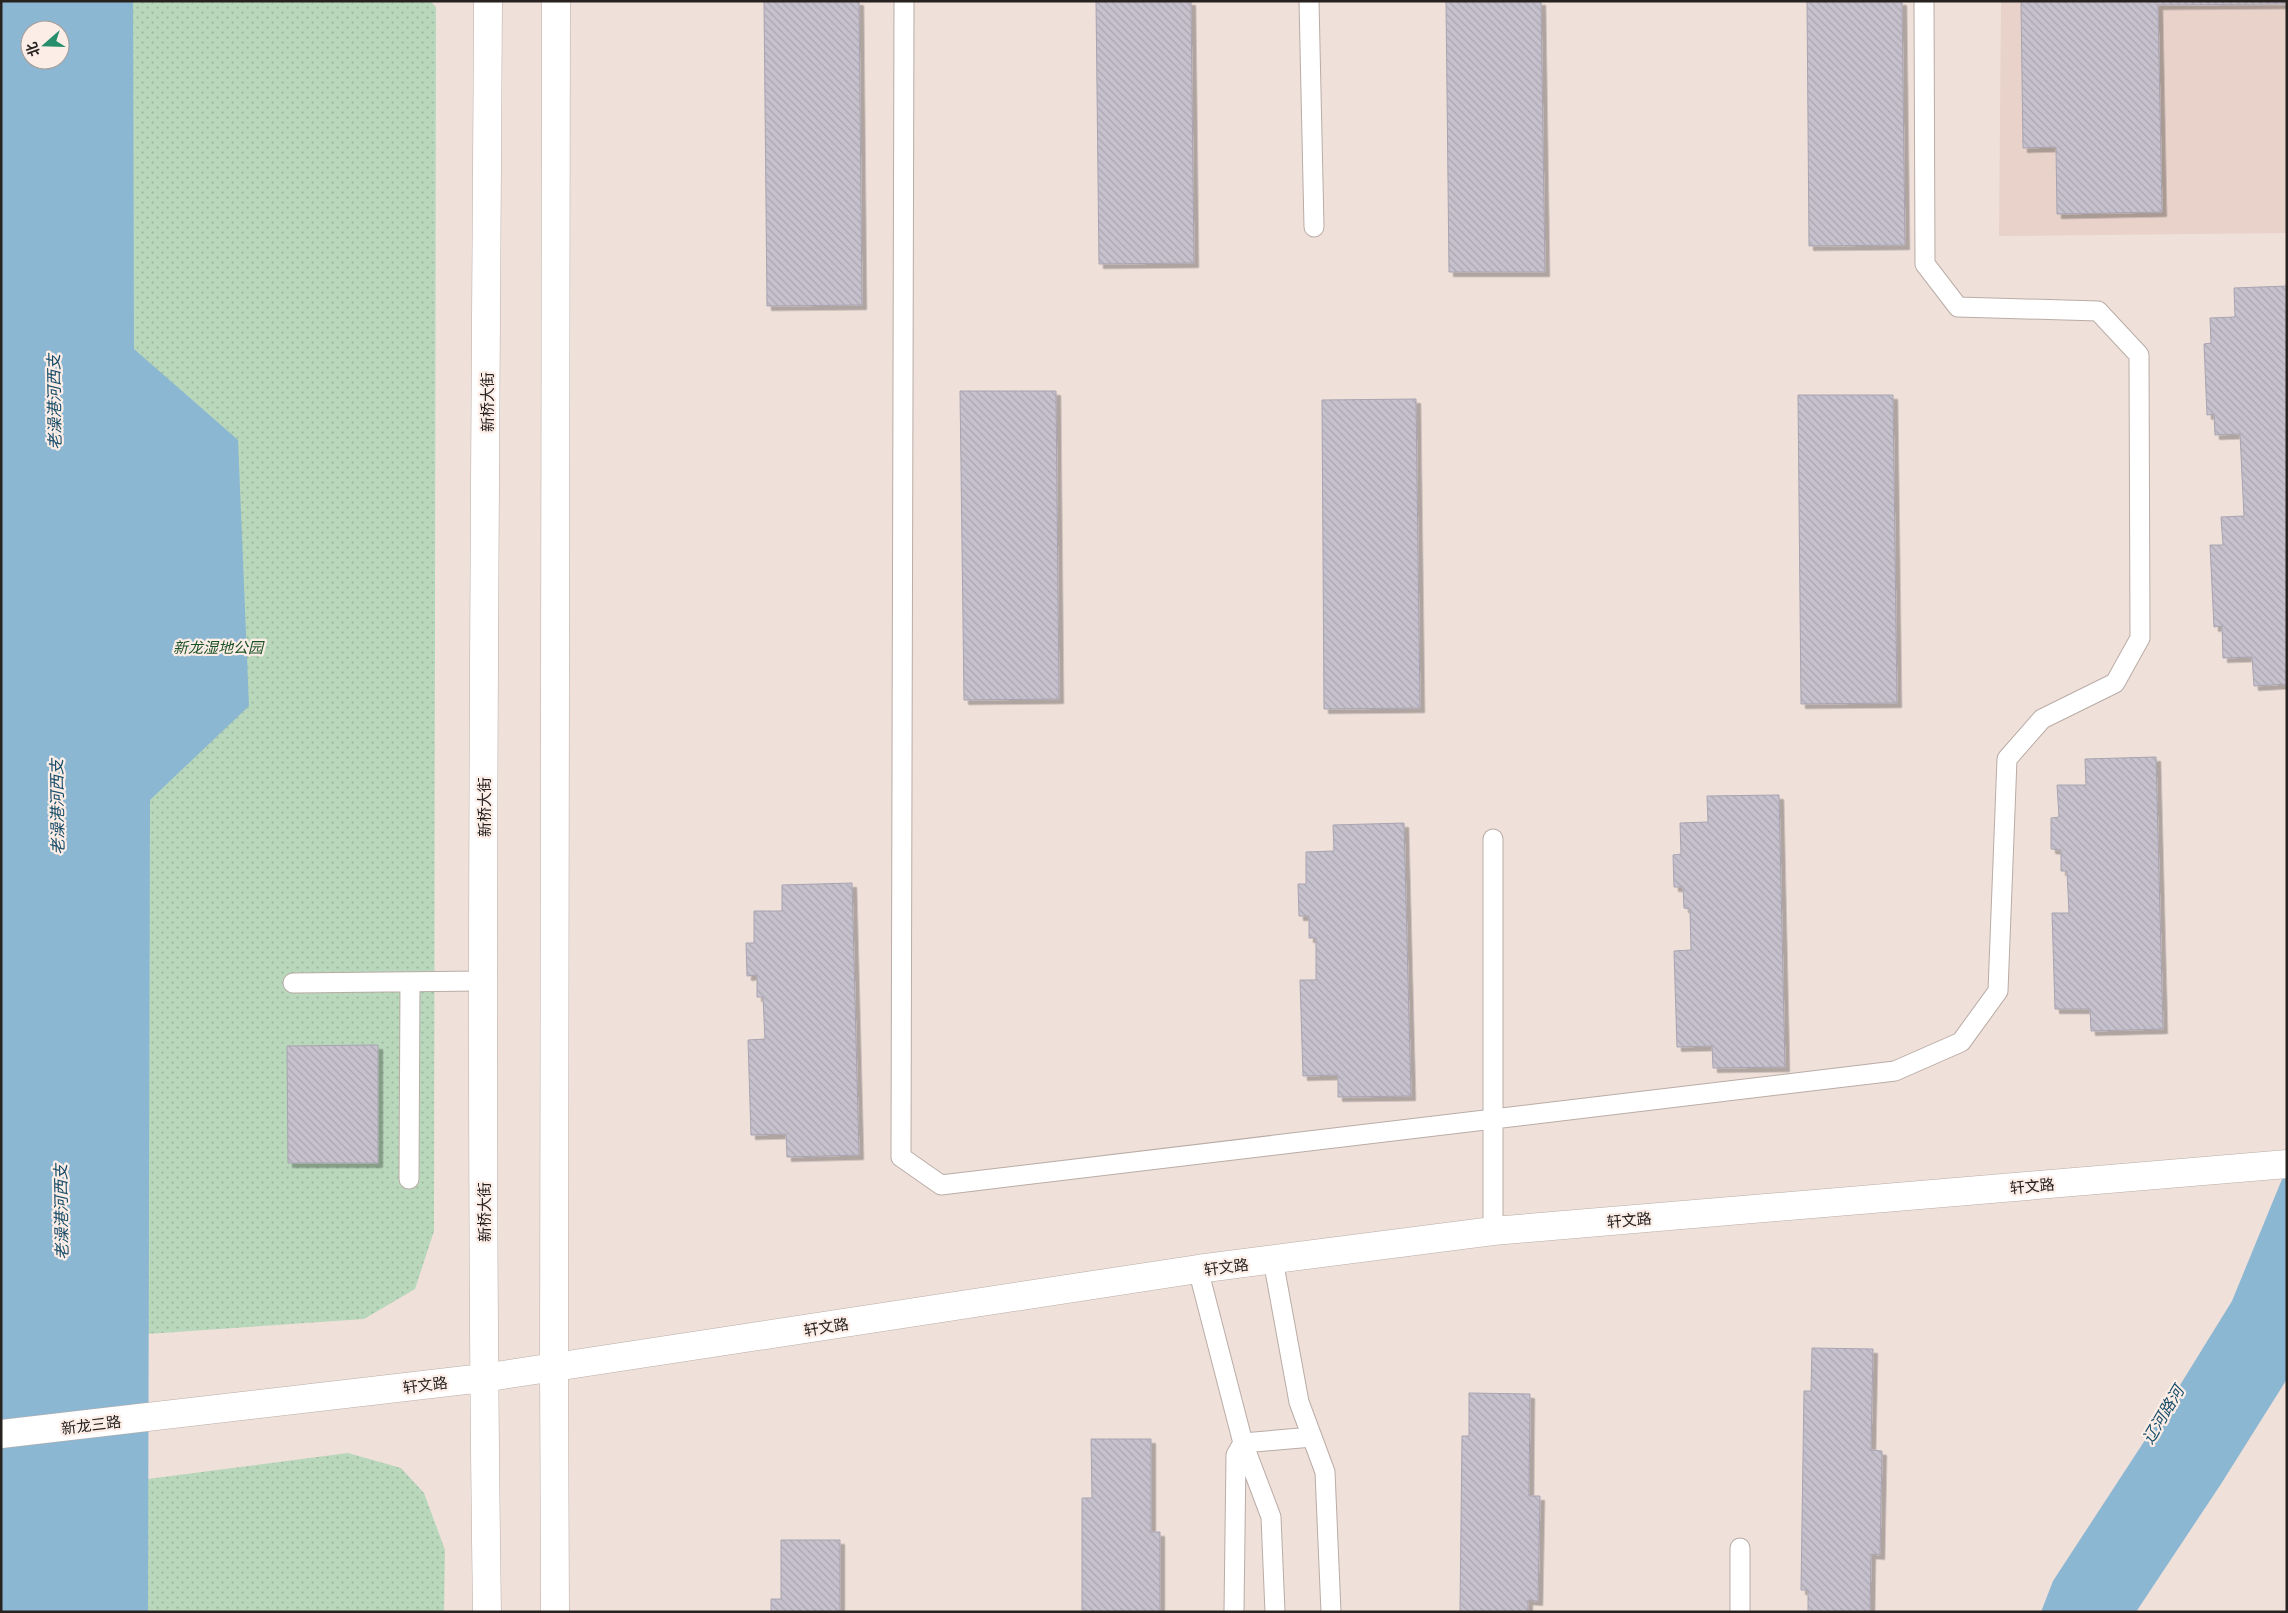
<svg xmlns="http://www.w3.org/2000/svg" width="2288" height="1613" viewBox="0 0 2288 1613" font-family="Literata,'Noto Sans SC',serif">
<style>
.built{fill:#e8d2ca}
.park{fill:url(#park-dots);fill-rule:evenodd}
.water{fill:#8cb7d2;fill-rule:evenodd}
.building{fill:url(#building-back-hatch);stroke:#a8a4b0;filter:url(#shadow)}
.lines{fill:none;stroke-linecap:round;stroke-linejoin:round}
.service-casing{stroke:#baaca6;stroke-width:21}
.tertiary-casing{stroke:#baaca6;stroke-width:29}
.service{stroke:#fff;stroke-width:19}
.tertiary{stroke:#fff;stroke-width:28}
.labels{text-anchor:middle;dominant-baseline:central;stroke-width:4.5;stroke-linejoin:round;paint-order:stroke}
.street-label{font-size:15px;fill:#272220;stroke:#fcede7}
.park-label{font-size:15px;font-style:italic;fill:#1b5126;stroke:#fcede7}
.water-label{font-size:16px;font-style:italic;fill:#174c68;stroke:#fcede7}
</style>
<defs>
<pattern id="park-dots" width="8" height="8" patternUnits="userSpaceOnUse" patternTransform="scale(1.25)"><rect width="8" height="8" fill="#b8d7bb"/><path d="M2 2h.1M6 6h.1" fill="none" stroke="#9eb8a0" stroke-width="1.8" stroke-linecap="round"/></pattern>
<pattern id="building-back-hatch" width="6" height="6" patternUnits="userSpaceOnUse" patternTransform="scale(1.25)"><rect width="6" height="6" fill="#c6c1cd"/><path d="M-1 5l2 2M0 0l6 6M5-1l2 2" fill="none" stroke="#aaa6b0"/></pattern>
<filter id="shadow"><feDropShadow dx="4.5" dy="4.5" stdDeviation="0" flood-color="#0004"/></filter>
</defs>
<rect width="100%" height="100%" fill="#efe0da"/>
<path class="built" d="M2001,1H2287V233L1999,236Z"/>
<path class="park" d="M1,1H430L436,7L434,1231L415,1289L364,1319L1,1344ZM30,30H60V60H30Z
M348,1453L401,1468L424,1493L445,1550L444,1612H1V1498Z"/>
<path class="water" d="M1,1H133L134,349L238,440L249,706L150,800L148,1612H1ZM30,30H60V60H30Z
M2287,1167V1379L2221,1484L2136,1612H2041L2053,1581L2164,1411L2232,1301Z"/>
<path class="building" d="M764,1H859L862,305L767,306Z
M1096,1H1191L1194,263L1099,264Z
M1446,1H1541L1545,272H1449Z
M1807,1H1902L1905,245L1809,246Z
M2021,1H2287V4L2158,5L2162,212L2057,214L2056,147L2023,148Z
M2287,286V684L2254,686L2252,657L2223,658L2222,626L2214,627L2210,545H2223L2221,517L2244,516L2240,434L2215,435L2214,414L2207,415L2204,344L2211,343L2210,318L2235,317L2234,288Z
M960,391H1056L1059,699L964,700Z
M1798,395H1893L1897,703L1801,704Z
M1416,399L1420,708L1324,709L1322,400Z
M2156,757L2163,1029L2091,1031L2090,1009H2055L2052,913H2069L2067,871H2061V850L2051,849V818L2059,817L2057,785H2086L2085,759Z
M1779,795L1785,1067L1713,1068L1712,1046L1677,1047L1674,951L1691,950L1690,909L1684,908L1683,887H1674L1673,855L1681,854L1680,823L1708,822L1707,796Z
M1404,823L1411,1096L1338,1097V1075L1303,1076L1300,980H1316V938H1309V916H1299L1298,884H1306V852L1334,851L1333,825Z
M852,883L859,1155L787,1157L786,1134L751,1135L748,1040L765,1039L763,997H757V975L747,976L746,943H754V911H782V885Z
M378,1045V1163H288L287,1046Z
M1812,1348L1873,1349L1871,1450L1882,1451L1880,1555L1871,1554L1870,1612H1808V1590H1801L1804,1391H1811Z
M1469,1393L1530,1394L1529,1496H1540L1538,1601L1528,1600V1612H1460L1462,1436H1469Z
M1091,1439H1151V1532H1160V1612H1082V1498H1092Z
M781,1540H840V1612H771V1599H781Z"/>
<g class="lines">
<defs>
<path id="service" d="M904,1L901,1157L941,1185L1895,1071L1961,1042L1998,991L2007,759L2042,719L2115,683L2140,638L2139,355L2098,311L1958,307L1925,264L1924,1
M1309,1L1314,227
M1493,839V1231
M293,983L482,981
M409,1179L410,982
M1273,1260L1299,1402L1325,1472L1331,1612
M1198,1269L1243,1443L1271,1517L1275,1612
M1243,1443L1312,1437
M1740,1548V1612
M1234,1612L1236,1455L1243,1443"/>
<path id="tertiary" d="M1,1434L483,1378L1198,1269L1493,1231L2287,1164
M487,1612C479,1075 485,538 488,1
M555,1612L554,1367L556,1"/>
</defs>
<use href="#service" class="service-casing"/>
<use href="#tertiary" class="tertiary-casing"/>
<use href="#service" class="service"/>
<use href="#tertiary" class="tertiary"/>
</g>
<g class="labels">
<g class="street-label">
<text transform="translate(486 402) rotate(-90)">新桥大街</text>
<text transform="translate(483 807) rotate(-90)">新桥大街</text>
<text transform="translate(2032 1185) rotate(-5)">轩文路</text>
<text transform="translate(483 1212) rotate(-90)">新桥大街</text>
<text transform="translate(1629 1219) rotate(-5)">轩文路</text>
<text transform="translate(1226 1266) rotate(-7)">轩文路</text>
<text transform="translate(826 1326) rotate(-9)">轩文路</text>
<text transform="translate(425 1384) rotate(-7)">轩文路</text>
<text transform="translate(91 1424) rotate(-7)">新龙三路</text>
</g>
<g class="park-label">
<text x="218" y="646">新龙湿地公园</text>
</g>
<g class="water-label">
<text transform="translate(53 402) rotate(-91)">老澡港河西支</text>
<text transform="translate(56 807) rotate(-91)">老澡港河西支</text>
<text transform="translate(60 1212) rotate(-91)">老澡港河西支</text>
<text transform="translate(2162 1414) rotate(-59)">辽河路河</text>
</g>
</g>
<rect width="2288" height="1613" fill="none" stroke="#272220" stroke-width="5"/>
<g transform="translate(45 45) rotate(250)"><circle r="24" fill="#fcede7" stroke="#a79c97"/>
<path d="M0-4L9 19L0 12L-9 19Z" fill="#278e6b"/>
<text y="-8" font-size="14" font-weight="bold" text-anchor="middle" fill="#272220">北</text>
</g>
</svg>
